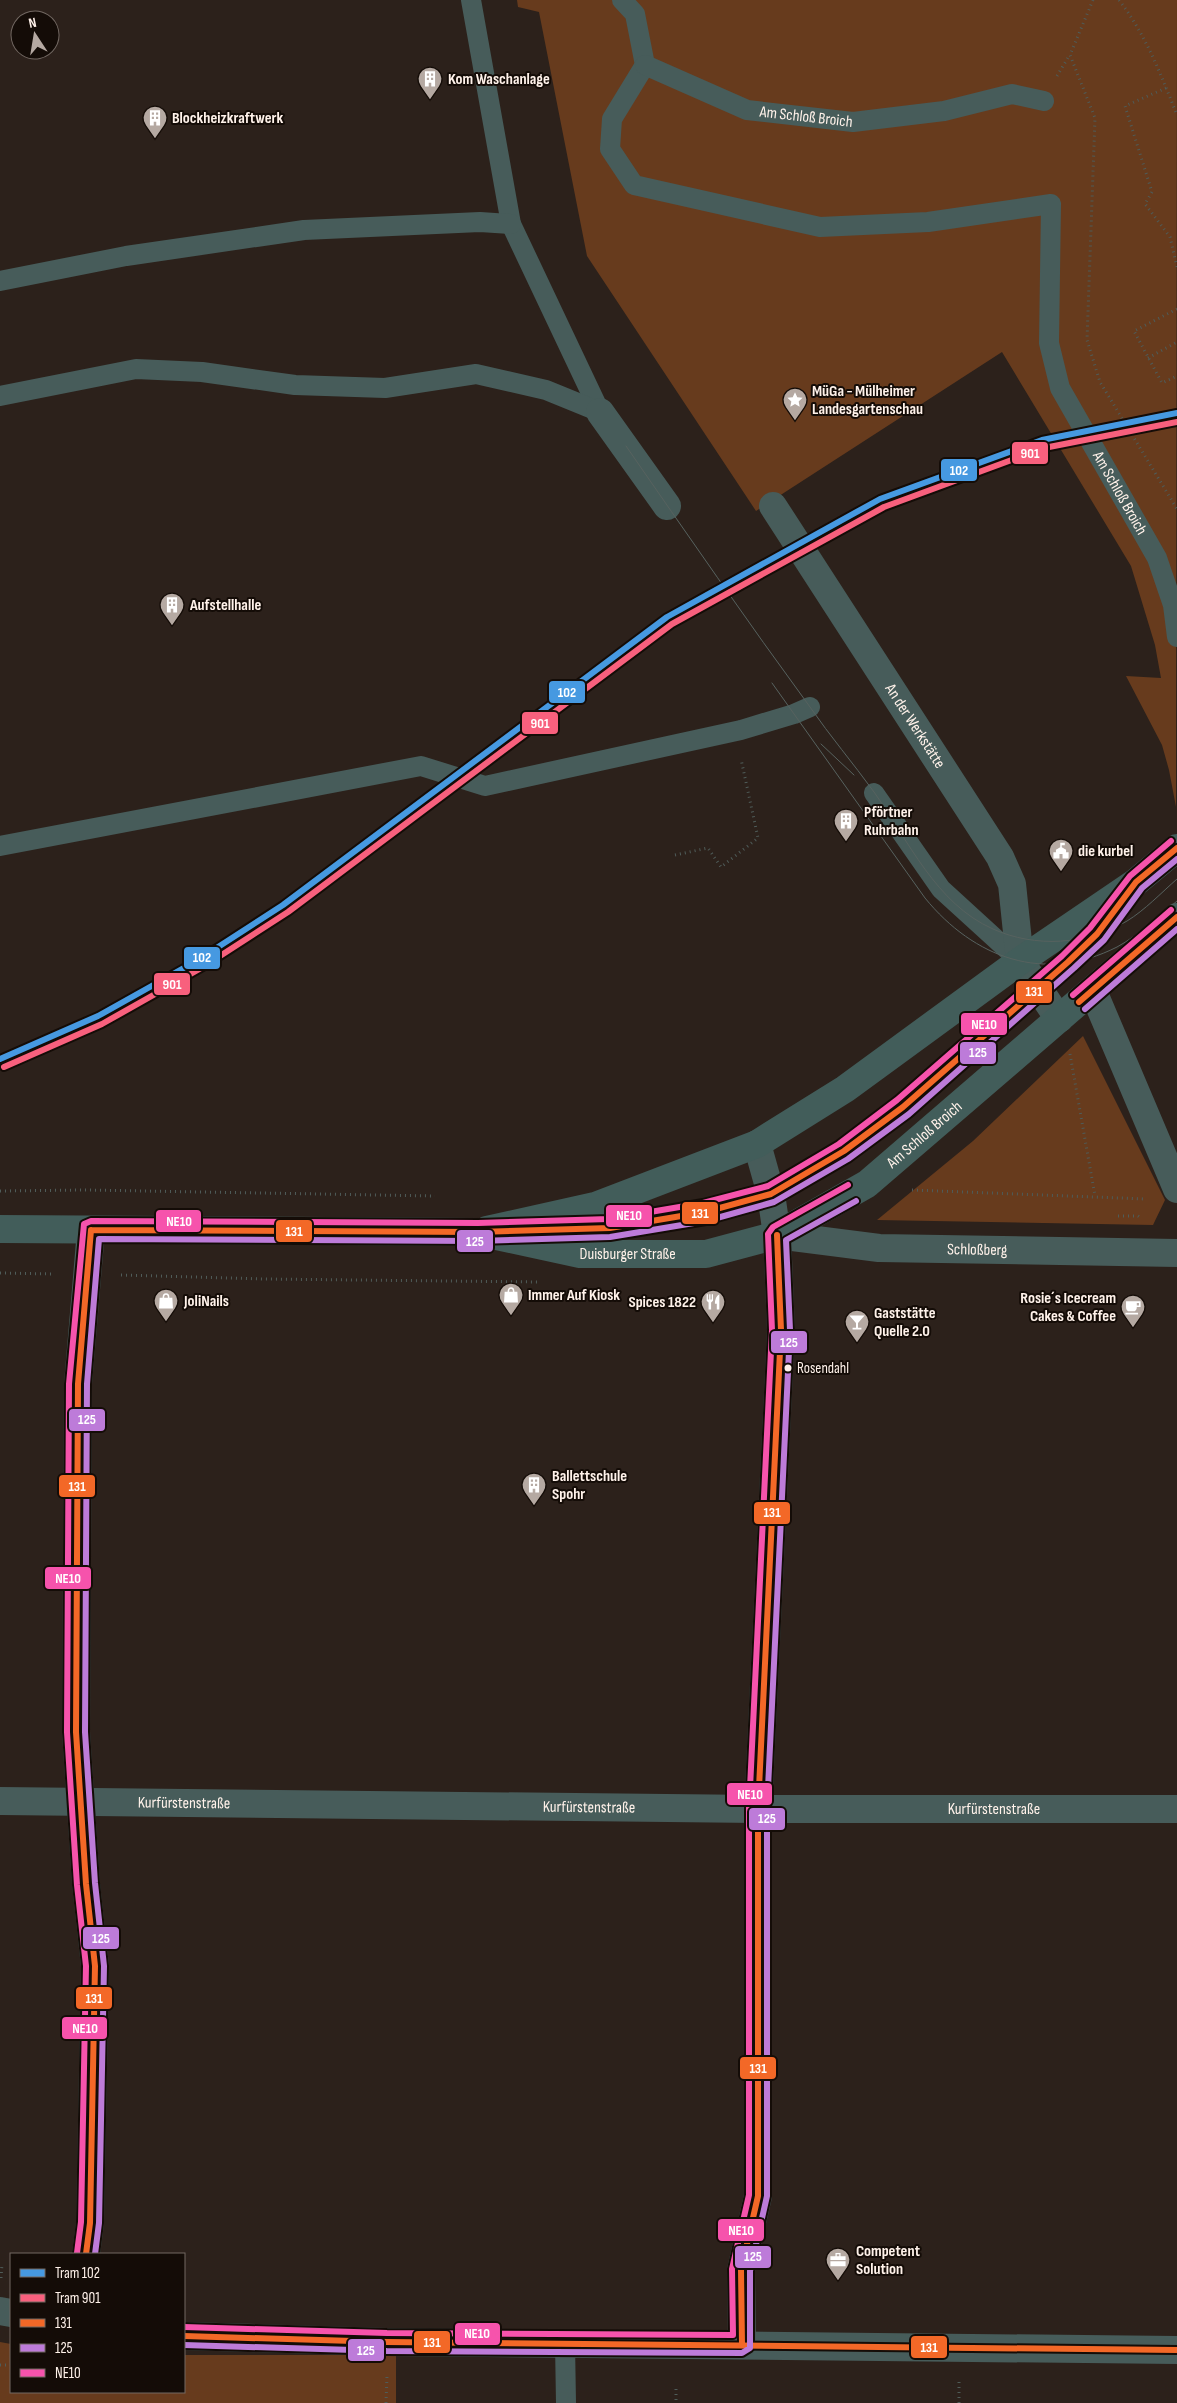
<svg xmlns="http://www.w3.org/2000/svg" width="1177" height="2403" viewBox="0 0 1177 2403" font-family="'Sofia Sans Condensed',sans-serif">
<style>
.green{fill:#673b1d}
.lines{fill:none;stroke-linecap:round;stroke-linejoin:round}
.path{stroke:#4f5c59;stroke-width:3;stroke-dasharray:1 4;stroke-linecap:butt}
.service{stroke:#475c5a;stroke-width:20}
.minor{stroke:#475c5a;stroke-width:28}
.secondary{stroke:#425d5a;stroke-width:28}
.tram{stroke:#57625f;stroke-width:1}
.bus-1-casing{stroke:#140c07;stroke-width:10}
.bus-2-casing{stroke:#140c07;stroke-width:10}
.bus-3-casing{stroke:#140c07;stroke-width:10}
.bus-1{stroke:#f36827;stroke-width:6}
.bus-2{stroke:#bd7bd9;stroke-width:6}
.bus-3{stroke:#f653ac;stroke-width:6}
.tram-1-casing{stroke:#140c07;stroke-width:10}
.tram-2-casing{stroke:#140c07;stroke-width:10}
.tram-1{stroke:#4699e1;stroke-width:6}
.tram-2{stroke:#f8607d;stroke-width:6}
.bus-dot{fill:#fff2ea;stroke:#140c07;stroke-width:2}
.labels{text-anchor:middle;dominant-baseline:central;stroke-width:4;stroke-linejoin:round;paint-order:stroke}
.bus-label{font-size:15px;fill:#fff2ea;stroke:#140c07;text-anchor:start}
.poi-label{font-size:16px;font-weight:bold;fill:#fff2ea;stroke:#140c07;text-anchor:start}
.street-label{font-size:16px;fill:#fff2ea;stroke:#140c07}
.line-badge{stroke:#140c07;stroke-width:2}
.badge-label{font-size:14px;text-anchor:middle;font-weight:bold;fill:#fff}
</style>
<rect width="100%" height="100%" fill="#2c211b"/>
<path class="green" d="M517,0H1177L1176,807L1169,770L1162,745L1126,676L1161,678L1155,645L1131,566L1002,352L756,511L587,256L539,12L518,7Z
M1083,1036L1165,1200L1153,1225L877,1220L973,1141Z
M0,2342L11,2344V2392H184V2355H396V2403H0Z"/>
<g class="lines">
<path class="path" d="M1093,0L1070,55L1095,118L1087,340L1100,382L1177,509
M1119,0C1146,35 1161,75 1177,115
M1057,76L1069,56
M1166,88L1125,106L1152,192L1145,204L1170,237L1177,267
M1177,309L1134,331L1162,383L1177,376
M1148,358L1177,342
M675,855L708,848L721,867L758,838L741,759
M1070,1054L1095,1196
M912,1190L1146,1199
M0,1191L85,1190L435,1196
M1118,1216H1138L1141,1218
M0,1273L54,1274
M121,1275L265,1279L539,1282
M1,2278L2,2264
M0,2365H11
M676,2389V2403
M386,2403L387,2376
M959,2403V2381"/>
<g class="service">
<path d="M471,0L511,224L600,412"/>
<path d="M622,0L635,14L645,65"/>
<path id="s1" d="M645,65L612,119L610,149L634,185L820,227L928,222L1051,204L1049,343L1060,388L1157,558L1173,605L1177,637"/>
<path id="s2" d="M645,65L747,110L853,122L944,111L1012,94L1044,101"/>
<path d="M0,281L126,256L304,230L480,222L511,224"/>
<path d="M0,396L136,369L202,372L295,385L385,388L476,374L546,390L600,412"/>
<path d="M874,793L941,889L1020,961"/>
<path d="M0,846L421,766L485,786L741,730L794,714L810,707"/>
<path d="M525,1231L610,1228L705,1212L771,1194L844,1151L903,1107L1068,962L1097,934L1127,894"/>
<path d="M565,2343L566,2403"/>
</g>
<g class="minor">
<path d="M600,412L667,506"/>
<path id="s3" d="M773,506L1000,857L1012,884L1020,961L1059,1019"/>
<path d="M1093,991L1177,1189"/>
<path id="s4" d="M777,1235L879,1248L1177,1253"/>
<path id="s5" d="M0,1801L758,1809H1177"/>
<path d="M86,2254L90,2223L95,1966L86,1884L76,1732L78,1384L91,1230"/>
<path d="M0,2311L11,2313"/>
<path d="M184,2336L387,2342L1177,2350"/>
<path d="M742,2344L741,2270L758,2196V1809L781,1330L777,1235L771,1194L757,1144"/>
</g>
<g class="secondary">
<path id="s6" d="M0,1229L478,1232L580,1254H706L777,1235L867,1184L1177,917"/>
<path d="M487,1230L595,1206L757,1144L845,1089L1020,961L1136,882L1177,848"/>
</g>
<path class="tram" d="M626,446C687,534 747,621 810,707C830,736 853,763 874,792C908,840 936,904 993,929C1035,948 1087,945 1127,921C1145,910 1161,893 1177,879
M772,683L925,898C974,958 1044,984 1117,947C1139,935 1158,917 1177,901
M821,744L854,775"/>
<defs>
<path id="bus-1" d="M1079,1002L1177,917
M91,1230L478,1232L610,1228L705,1212L771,1194L844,1151L903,1107L1068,962L1097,934L1136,882L1177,848
M86,2254L90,2223L95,1966L86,1884L76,1732L78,1384L91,1230
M184,2336L387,2342L1177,2350
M742,2344L741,2270L758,2196V1809L781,1330L777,1235"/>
<path id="bus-2" d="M1085,1009L1177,929
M95,2254L99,2223L104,1966L95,1883L85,1732L87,1384L99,1239L478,1241L610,1237L706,1221L774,1202L848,1159L909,1114L1074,968L1104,940L1142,888L1177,859
M184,2345L387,2351L742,2353L750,2348V2271L767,2196V1809L790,1330L786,1240L856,1201"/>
<path id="bus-3" d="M1073,995L1171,910
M77,2253L81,2222L86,1966L77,1885L67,1732L69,1384L84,1224L91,1221L478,1223L609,1219L703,1203L768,1186L839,1144L897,1100L1062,956L1090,928L1130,876L1171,841
M184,2327L387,2333L733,2335L732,2269L749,2195V1809L772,1330L768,1234L773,1227L848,1185"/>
</defs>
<use href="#bus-1" class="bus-1-casing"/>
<use href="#bus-2" class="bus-2-casing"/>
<use href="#bus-3" class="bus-3-casing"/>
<use href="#bus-1" class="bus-1"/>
<use href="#bus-2" class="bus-2"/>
<use href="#bus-3" class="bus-3"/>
<defs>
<path id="tram-1" d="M0,1059L98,1016L198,960L283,905L667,617L880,499L1042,440L1177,413"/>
<path id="tram-2" d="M4,1067L102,1024L203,967L288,912L672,624L884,507L1044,448L1177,422"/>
</defs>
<use href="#tram-1" class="tram-1-casing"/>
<use href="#tram-2" class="tram-2-casing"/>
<use href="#tram-1" class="tram-1"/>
<use href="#tram-2" class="tram-2"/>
</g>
<defs>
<symbol id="building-pin" viewBox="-11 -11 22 30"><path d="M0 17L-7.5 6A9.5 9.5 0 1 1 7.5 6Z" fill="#b5a9a2" stroke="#140c07"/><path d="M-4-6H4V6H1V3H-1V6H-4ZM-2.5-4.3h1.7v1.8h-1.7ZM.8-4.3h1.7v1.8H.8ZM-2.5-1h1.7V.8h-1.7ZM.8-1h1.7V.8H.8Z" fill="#fff"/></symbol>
<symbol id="sight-pin" viewBox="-11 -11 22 30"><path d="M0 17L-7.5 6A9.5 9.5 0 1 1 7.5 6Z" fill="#b5a9a2" stroke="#140c07"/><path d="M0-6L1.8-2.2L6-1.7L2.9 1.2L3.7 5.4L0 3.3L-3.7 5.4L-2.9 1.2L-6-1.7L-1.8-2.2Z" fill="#fff"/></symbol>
<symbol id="civic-pin" viewBox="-11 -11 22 30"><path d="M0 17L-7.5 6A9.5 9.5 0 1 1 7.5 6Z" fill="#b5a9a2" stroke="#140c07"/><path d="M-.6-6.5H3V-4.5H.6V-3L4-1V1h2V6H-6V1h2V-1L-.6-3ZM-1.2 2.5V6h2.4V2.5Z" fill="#fff"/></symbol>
<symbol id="shop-pin" viewBox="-11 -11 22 30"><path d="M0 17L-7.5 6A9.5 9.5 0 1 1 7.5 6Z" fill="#b5a9a2" stroke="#140c07"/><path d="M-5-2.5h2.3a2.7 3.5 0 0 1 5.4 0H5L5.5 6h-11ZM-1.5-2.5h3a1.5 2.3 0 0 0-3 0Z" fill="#fff"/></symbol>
<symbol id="restaurant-pin" viewBox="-11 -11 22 30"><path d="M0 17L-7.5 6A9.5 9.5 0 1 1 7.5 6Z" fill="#b5a9a2" stroke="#140c07"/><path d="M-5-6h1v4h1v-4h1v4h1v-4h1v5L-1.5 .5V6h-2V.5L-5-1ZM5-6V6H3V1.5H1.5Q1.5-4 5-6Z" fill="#fff"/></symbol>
<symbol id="cafe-pin" viewBox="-11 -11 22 30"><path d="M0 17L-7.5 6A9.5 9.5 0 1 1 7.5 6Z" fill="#b5a9a2" stroke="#140c07"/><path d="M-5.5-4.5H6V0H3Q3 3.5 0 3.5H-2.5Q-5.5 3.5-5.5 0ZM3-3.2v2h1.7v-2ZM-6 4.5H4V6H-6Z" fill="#fff"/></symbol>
<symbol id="bar-pin" viewBox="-11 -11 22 30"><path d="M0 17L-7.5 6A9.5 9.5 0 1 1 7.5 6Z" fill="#b5a9a2" stroke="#140c07"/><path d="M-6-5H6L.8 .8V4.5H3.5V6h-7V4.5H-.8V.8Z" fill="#fff"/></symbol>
<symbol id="office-pin" viewBox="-11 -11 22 30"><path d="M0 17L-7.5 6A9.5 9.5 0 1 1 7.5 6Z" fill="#b5a9a2" stroke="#140c07"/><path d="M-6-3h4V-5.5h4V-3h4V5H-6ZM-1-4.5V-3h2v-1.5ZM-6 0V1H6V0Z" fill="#fff"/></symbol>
</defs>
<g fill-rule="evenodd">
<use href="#building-pin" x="416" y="65" width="28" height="38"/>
<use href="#building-pin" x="141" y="104" width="28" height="38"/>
<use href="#sight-pin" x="781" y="386" width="28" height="38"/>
<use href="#building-pin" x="158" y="591" width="28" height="38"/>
<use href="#building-pin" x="832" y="807" width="28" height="38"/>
<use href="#civic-pin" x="1047" y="837" width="28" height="38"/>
<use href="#shop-pin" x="497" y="1281" width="28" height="38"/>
<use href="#shop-pin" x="152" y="1287" width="28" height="38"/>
<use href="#restaurant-pin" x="699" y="1288" width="28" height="38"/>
<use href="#cafe-pin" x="1119" y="1293" width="28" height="38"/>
<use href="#bar-pin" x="843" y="1308" width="28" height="38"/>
<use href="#building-pin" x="520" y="1471" width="28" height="38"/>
<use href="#office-pin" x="824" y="2246" width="28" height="38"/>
</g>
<circle class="bus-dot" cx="788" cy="1368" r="4.5"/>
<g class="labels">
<g class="bus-label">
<text x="797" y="1368">Rosendahl</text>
</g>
<g class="poi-label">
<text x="448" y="79">Kom Waschanlage</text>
<text x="172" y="118">Blockheizkraftwerk</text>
<text x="812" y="391">MüGa - Mülheimer<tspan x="812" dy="18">Landesgartenschau</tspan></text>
<text x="190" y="605">Aufstellhalle</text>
<text x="864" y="812">Pförtner<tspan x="864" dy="18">Ruhrbahn</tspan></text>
<text x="1078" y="851">die kurbel</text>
<text x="528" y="1295">Immer Auf Kiosk</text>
<text x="1116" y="1298" text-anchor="end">Rosie´s Icecream<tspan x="1116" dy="18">Cakes &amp; Coffee</tspan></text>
<text x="184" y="1301">JoliNails</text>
<text x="696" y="1302" text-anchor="end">Spices 1822</text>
<text x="874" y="1313">Gaststätte<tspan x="874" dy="18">Quelle 2.0</tspan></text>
<text x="552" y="1476">Ballettschule<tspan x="552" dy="18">Spohr</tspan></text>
<text x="856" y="2251">Competent<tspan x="856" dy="18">Solution</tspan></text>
</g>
<g class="street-label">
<text stroke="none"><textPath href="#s2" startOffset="171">Am Schloß Broich</textPath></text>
<text stroke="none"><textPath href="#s1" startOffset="866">Am Schloß Broich</textPath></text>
<text stroke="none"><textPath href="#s3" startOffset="262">An der Werkstätte</textPath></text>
<text stroke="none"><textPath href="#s6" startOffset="961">Am Schloß Broich</textPath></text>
<text stroke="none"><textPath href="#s4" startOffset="201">Schloßberg</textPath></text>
<text stroke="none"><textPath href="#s6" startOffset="630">Duisburger Straße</textPath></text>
<text stroke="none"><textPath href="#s5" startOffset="184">Kurfürstenstraße</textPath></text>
<text stroke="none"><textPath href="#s5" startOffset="589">Kurfürstenstraße</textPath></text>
<text stroke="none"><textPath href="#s5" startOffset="994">Kurfürstenstraße</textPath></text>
</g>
</g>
<g class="line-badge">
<rect x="1011" y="441" width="38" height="24" rx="5" fill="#f8607d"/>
<rect x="940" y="458" width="38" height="24" rx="5" fill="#4699e1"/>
<rect x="548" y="680" width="38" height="24" rx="5" fill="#4699e1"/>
<rect x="521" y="711" width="38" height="24" rx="5" fill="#f8607d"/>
<rect x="183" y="946" width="38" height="24" rx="5" fill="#4699e1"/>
<rect x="153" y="972" width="38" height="24" rx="5" fill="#f8607d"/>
<rect x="1015" y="980" width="38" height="24" rx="5" fill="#f36827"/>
<rect x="960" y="1012" width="48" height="24" rx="5" fill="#f653ac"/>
<rect x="959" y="1041" width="38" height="24" rx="5" fill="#bd7bd9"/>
<rect x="681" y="1201" width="38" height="24" rx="5" fill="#f36827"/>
<rect x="605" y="1204" width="48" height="24" rx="5" fill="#f653ac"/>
<rect x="155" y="1209" width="47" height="24" rx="5" fill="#f653ac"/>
<rect x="275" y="1219" width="38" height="24" rx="5" fill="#f36827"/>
<rect x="456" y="1229" width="38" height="24" rx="5" fill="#bd7bd9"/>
<rect x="770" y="1330" width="38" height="24" rx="5" fill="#bd7bd9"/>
<rect x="68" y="1408" width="38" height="24" rx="5" fill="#bd7bd9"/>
<rect x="58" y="1474" width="38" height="24" rx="5" fill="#f36827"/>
<rect x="753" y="1501" width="38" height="24" rx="5" fill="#f36827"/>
<rect x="44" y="1566" width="48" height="24" rx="5" fill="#f653ac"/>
<rect x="726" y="1782" width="47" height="24" rx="5" fill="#f653ac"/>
<rect x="748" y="1807" width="38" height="24" rx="5" fill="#bd7bd9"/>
<rect x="82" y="1926" width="38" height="24" rx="5" fill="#bd7bd9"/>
<rect x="75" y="1986" width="38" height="24" rx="5" fill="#f36827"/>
<rect x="61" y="2016" width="47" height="24" rx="5" fill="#f653ac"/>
<rect x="739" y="2056" width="38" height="24" rx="5" fill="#f36827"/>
<rect x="717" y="2218" width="48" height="24" rx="5" fill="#f653ac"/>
<rect x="734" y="2245" width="38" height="24" rx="5" fill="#bd7bd9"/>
<rect x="454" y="2322" width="47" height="24" rx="5" fill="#f653ac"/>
<rect x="413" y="2330" width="38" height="24" rx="5" fill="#f36827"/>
<rect x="910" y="2335" width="38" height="24" rx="5" fill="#f36827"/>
<rect x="347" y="2338" width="38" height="24" rx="5" fill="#bd7bd9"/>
</g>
<g class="badge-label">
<text x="1030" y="458">901</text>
<text x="959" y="475">102</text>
<text x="567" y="697">102</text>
<text x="540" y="728">901</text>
<text x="202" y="962">102</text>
<text x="172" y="989">901</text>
<text x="1034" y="996">131</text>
<text x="984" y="1029">NE10</text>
<text x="978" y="1057">125</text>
<text x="700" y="1218">131</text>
<text x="629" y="1220">NE10</text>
<text x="179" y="1226">NE10</text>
<text x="294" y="1236">131</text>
<text x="475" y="1246">125</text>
<text x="789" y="1347">125</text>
<text x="87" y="1424">125</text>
<text x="77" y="1491">131</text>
<text x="772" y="1517">131</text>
<text x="68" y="1583">NE10</text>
<text x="750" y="1799">NE10</text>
<text x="767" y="1823">125</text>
<text x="101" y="1943">125</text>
<text x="94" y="2003">131</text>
<text x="85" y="2033">NE10</text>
<text x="758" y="2073">131</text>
<text x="741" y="2235">NE10</text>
<text x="753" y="2261">125</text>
<text x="477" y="2338">NE10</text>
<text x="432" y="2347">131</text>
<text x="929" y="2352">131</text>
<text x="366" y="2355">125</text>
</g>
<rect x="10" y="2253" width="175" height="140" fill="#140c07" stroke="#726862"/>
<rect x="20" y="2269" width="25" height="8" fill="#4699e1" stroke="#726862"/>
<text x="55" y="2278" font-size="15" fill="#fff2ea">Tram 102</text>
<rect x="20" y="2294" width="25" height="8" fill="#f8607d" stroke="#726862"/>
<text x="55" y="2303" font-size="15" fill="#fff2ea">Tram 901</text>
<rect x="20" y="2319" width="25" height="8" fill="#f36827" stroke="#726862"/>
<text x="55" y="2328" font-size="15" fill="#fff2ea">131</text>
<rect x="20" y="2344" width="25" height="8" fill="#bd7bd9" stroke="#726862"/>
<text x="55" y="2353" font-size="15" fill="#fff2ea">125</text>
<rect x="20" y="2369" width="25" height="8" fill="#f653ac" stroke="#726862"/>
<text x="55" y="2378" font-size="15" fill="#fff2ea">NE10</text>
<g transform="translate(35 35) rotate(348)"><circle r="24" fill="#140c07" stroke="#726862"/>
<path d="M0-4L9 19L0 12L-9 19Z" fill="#b5a9a2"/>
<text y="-8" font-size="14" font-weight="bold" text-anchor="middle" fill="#fff2ea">N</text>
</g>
</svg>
